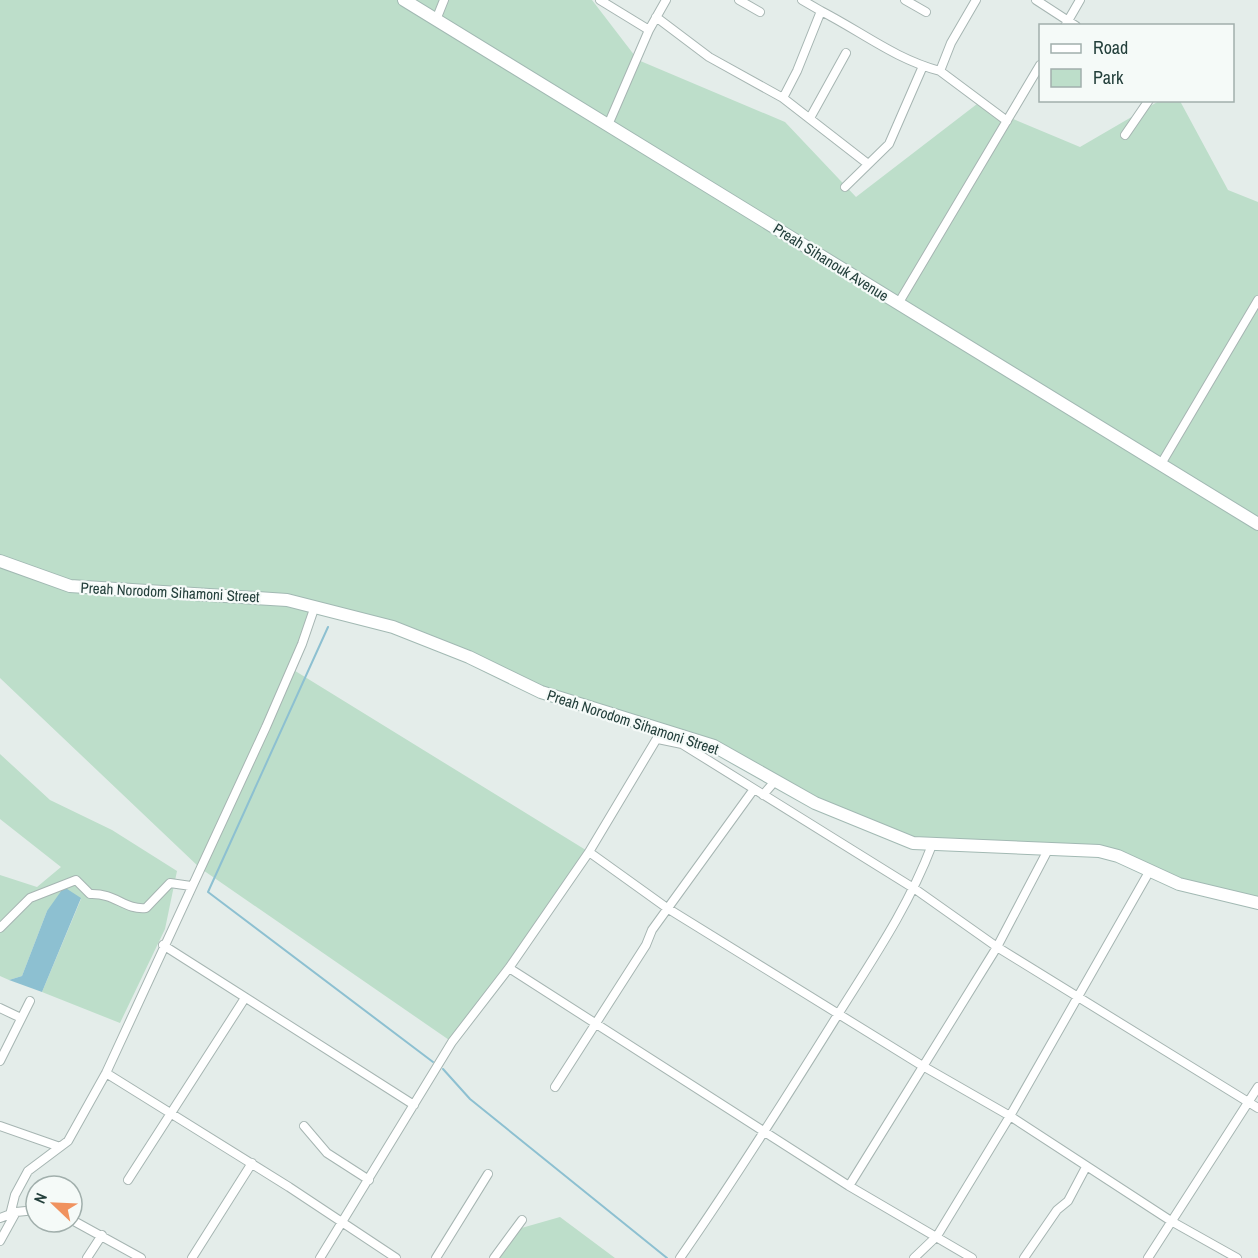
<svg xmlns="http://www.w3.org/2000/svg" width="1258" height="1258" viewBox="0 0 1258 1258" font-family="'Archivo Narrow',sans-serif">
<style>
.green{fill:#bddeca}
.water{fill:#8dc0d1}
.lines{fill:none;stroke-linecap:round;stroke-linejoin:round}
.stream{stroke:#8dc0d1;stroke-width:2}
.street-casing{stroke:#a6b5b2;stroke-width:10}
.secondary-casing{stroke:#a2b9b3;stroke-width:14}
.street{stroke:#fff;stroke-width:8}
.secondary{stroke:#fff;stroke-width:12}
.labels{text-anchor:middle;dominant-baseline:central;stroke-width:4.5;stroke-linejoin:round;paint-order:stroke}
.street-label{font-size:15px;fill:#233f3b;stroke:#f5faf8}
</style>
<rect width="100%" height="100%" fill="#e4edea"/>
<path class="green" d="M0,0H592L638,60L785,122L856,197L977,104L1080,147L1159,101H1180L1228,190L1258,202V903L1217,895L1118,856L895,838L714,746L541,692L469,657L315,606L292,669L589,852L452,1042L200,868L0,678Z
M0,754L50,800L112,830L177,871L165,929L120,1023L42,992L81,899L47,911L22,976L9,980L0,976V875L37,887L61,867L0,819Z
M560,1217L615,1258H498L518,1229Z"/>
<path class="water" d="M64,887L81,898L42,992L9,980L22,976L47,911Z"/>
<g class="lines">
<path class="stream" d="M328,627L208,892L433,1062
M443,1069L470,1099L667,1258"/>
<defs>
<path id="street" d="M600,0L649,30
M739,0L760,12
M802,0L821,11
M905,0L926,12
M976,0L951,43L940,71L1007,121
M1036,0L1076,26
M656,17L709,57L783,98L797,71L821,11C862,32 895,59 940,71
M436,20L444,0
M1065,26L1080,0
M783,98L868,164
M810,118L846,53
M608,125L649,30L666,0
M1125,135L1149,100
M845,187L889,144L923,66
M898,304L1040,65
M1161,464L1258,300
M658,739L682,744L915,889L997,947L1258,1108
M763,795L775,781
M589,852L667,908L921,1065L1010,1116L1171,1221L1237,1258
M0,928L30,898L76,880L90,894C116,893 124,910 146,908L170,883L191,886
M163,945L414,1105
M509,968L849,1186L972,1258
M0,1008L21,1018
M0,1061L30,1001
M106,1073L289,1187L396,1258
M555,1087L646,945L652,930L754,789
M0,1126L60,1147
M304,1126L327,1153L369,1180
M128,1180L245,998
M849,1186L997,947L1049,848
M10,1215L15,1195L28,1171L68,1141L106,1073L266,727L302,644L315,606
M0,1218L16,1212L36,1210
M72,1220L141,1258
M0,1241L16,1212
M87,1258L102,1235
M192,1258L252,1163
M320,1258L452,1042L509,968L589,852L659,735
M436,1258L488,1174
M494,1258L522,1220
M680,1258C735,1179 786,1098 837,1016C872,960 908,908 932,845
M914,1258L937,1236L1010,1116L1149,872
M1024,1258L1057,1210L1068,1201L1086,1167
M1148,1258L1258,1087"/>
<path id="secondary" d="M404,0L1258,524
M0,561L70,586L287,600L393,627L469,657L541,692L714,746L815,803L913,843L1099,851L1118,856L1179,884L1258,903"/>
</defs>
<use href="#street" class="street-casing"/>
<use href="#secondary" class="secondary-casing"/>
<use href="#street" class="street"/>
<use href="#secondary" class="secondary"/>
</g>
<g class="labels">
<g class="street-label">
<text transform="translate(831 262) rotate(32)">Preah Sihanouk Avenue</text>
<text transform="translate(170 592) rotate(3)">Preah Norodom Sihamoni Street</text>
<text transform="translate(633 722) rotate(18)">Preah Norodom Sihamoni Street</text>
</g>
</g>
<rect x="1039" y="24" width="195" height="78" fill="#f5faf8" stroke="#a1afac" stroke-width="1.5"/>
<rect x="1051" y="44" width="30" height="9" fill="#ffffff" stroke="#a1afac" stroke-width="1.5"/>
<text x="1093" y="54" font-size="18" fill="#233f3b">Road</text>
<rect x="1051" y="69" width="30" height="18" fill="#bddeca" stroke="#a1afac" stroke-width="1.5"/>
<text x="1093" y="84" font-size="18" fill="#233f3b">Park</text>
<g transform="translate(54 1204) rotate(293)"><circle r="28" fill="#f5faf8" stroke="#a1afac" stroke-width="1.5"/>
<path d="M0-4.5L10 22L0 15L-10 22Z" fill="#f0925f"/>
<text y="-9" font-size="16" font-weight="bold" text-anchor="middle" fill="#233f3b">N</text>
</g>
</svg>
